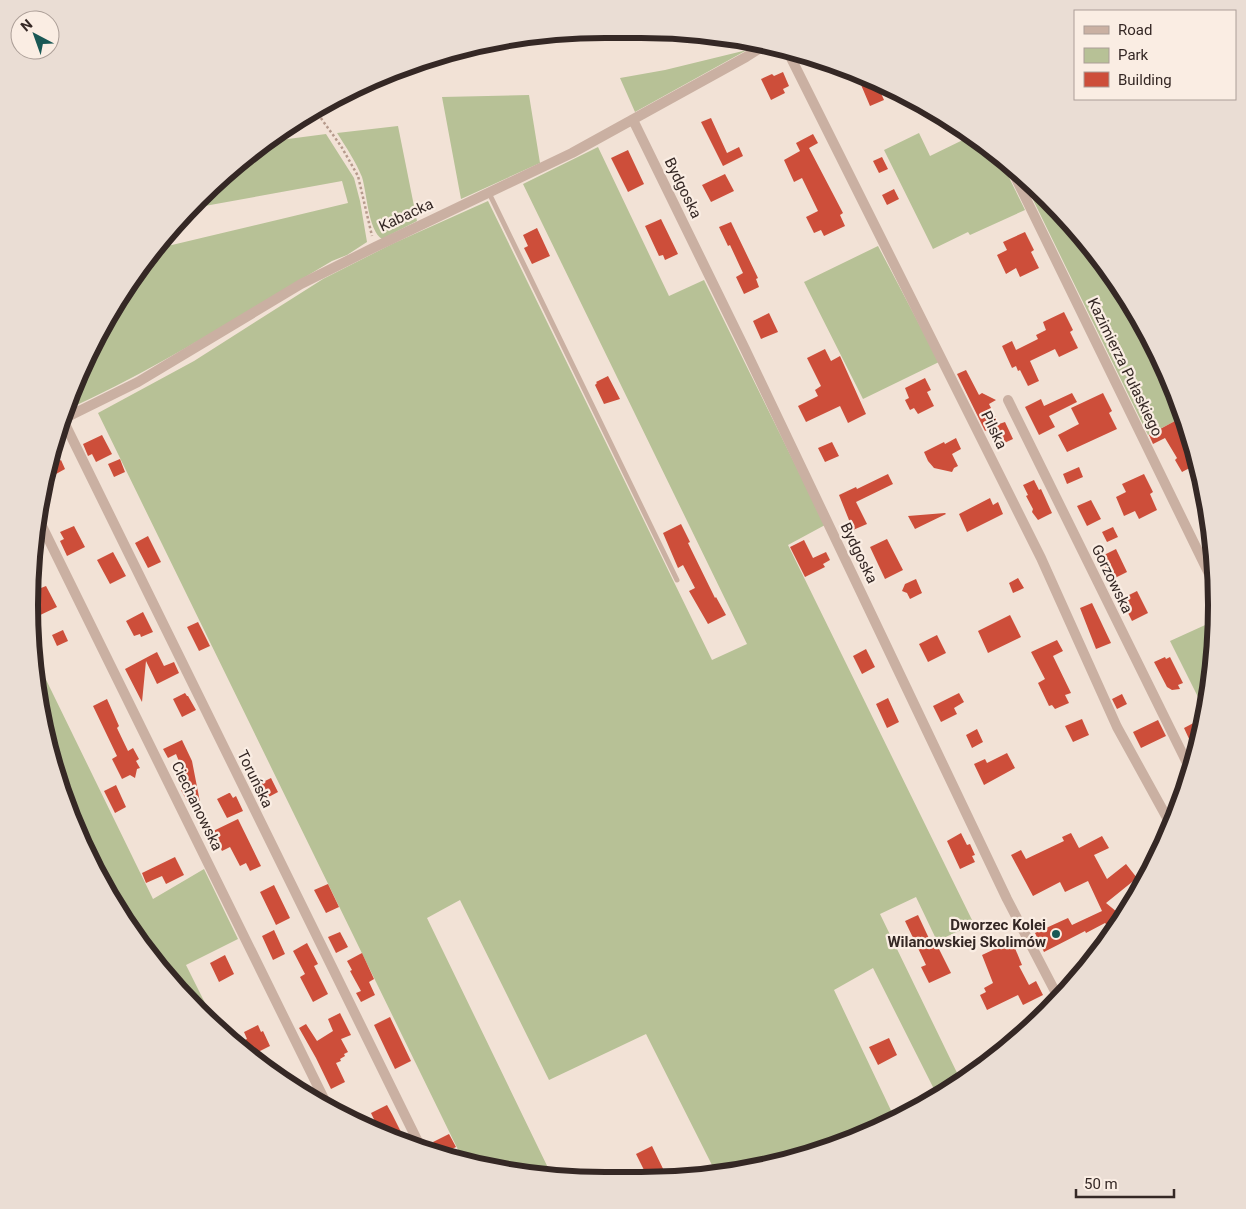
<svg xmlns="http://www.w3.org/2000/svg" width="1246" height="1209" viewBox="0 0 1246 1209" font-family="Roboto,sans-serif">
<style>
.green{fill:#b7c196}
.building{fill:#cd4e3a}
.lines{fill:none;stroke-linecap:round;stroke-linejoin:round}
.path{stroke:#b69a8c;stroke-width:2.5;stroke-dasharray:2.5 2.5;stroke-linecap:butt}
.lane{stroke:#cab0a2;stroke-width:5}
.street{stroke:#cab0a2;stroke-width:10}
.poi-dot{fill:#195855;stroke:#faede3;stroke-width:2}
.labels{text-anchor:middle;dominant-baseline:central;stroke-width:4.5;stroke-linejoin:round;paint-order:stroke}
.street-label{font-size:15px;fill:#352825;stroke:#faede3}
.poi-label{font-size:15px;font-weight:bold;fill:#352825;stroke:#faede3;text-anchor:end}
.rim{fill:none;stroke:#352825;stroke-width:6}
</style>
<rect width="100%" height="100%" fill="#f2e2d6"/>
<path class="green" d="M747,50L635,112L620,78L665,70Z
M529,95L540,163L461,199L442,97Z
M398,126L417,221L382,239C368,230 367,193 362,177C356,162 346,147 337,133Z
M919,133L930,156L971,136L998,155L1025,210L970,235L968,232L933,249L884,150Z
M326,134L354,178L360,201L367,242L347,255L332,261C244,313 159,368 66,410L72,384L126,285L155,249L348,203L342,181L188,209L197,198L265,142Z
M598,147L669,296L704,280L825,525L788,545L974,924L937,941L916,897L880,914L961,1081L937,1095L873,968L834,990L896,1121L790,1161L716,1173L646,1034L549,1080L460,900L427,918L552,1176L530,1175L463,1160L98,413L194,361L323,279L392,244L488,201L712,660L747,644L523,184Z
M1018,169L1098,254L1158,350L1183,417L1148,435Z
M878,246L939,362L863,399L804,282Z
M1214,621L1212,680L1205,711L1170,641Z
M33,653L153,899L204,869L238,939L186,965L219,1031L148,955L114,900L70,810L48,753L32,654Z"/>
<path class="building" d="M783,72L789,86L783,89L785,93L771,100L761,79L772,74L774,76Z
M856,73L876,82L884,100L870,106Z
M711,118L727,153L739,147L743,156L723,166L701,122Z
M813,134L818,143L809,148L843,213L840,215L845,226L824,236L821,230L814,233L806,217L818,211L802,178L794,182L784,160L800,151L796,143Z
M628,150L644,184L628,192L611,158Z
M882,157L888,169L879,173L873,161Z
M725,174L734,191L711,202L702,185Z
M894,189L899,199L887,205L882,195Z
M661,219L678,254L665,260L663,255L659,256L645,226Z
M731,222L758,278L756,279L759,287L744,294L736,277L743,273L730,245L728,246L719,227Z
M537,228L550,256L532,264L524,248L528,246L523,235Z
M1025,232L1034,250L1031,252L1039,268L1020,277L1016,268L1006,274L997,255L1007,250L1003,242Z
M1064,312L1073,330L1070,332L1078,348L1059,357L1055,349L1030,361L1039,381L1028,386L1020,370L1018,371L1016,366L1012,368L1002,346L1012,341L1016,350L1038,339L1036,335L1046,330L1043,322Z
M769,313L778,332L761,339L753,321Z
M825,349L831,361L840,356L866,414L848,423L840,406L806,422L798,406L818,396L815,390L821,386L807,358Z
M966,370L979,395L982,393L996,400L989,404L999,424L1005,422L1013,439L998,446L989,429L985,431L957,374Z
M608,376L620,399L604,404L595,385L597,383L596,382Z
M925,378L931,390L927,392L934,406L918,414L914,408L910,410L905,400L909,398L905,388Z
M1072,393L1077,402L1049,416L1055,427L1039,435L1025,407L1041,399L1044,406Z
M1103,393L1112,411L1109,413L1117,429L1067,452L1058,435L1079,424L1071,408Z
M1175,421L1190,446L1193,444L1199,463L1182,472L1175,460L1177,458L1165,438L1153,444L1149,435Z
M102,435L112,454L96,462L92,454L88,456L83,444Z
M956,438L961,449L952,454L958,466L954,468L952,472L934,468L928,461L924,452L944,442L945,444Z
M832,442L839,456L825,462L818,448Z
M120,459L125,472L114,477L108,464Z
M61,460L65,469L47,479L51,466Z
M1079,467L1083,477L1067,484L1063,474Z
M888,474L893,484L856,502L867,524L853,530L839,495L856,487L857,489Z
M1144,474L1153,492L1150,494L1157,510L1139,519L1135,511L1124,516L1116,497L1126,492L1122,484Z
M1034,480L1039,490L1041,489L1052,513L1038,520L1032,512L1033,509L1026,496L1028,495L1023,485Z
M990,498L993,505L998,502L1003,514L967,532L959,514Z
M1091,500L1101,519L1087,526L1077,506Z
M945,513L946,514L915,529L908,516Z
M681,524L690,542L688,543L715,598L716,597L726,615L708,624L689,591L695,588L683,565L678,568L663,533Z
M74,526L85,547L67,556L60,541L64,539L60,532Z
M1113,527L1118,537L1107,542L1102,532Z
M148,536L161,562L148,568L135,543Z
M887,539L903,570L885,579L870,547Z
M804,540L813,558L826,552L830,560L823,564L825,567L805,577L790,547Z
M1116,549L1127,572L1111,580L1100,557Z
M113,552L126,576L110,584L97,560Z
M32,571L41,588L46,586L57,607L36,617L31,608Z
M1018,578L1024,588L1013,593L1009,583Z
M916,579L922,593L910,599L907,593L902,591L905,584Z
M1137,591L1148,613L1132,621L1121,599Z
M1092,603L1111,643L1096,649L1080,608Z
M143,612L153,632L141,637L140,634L134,636L126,621Z
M1010,615L1021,637L988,653L978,631Z
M198,622L210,646L199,651L187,627Z
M63,630L68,641L57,646L52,635Z
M937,635L946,653L928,662L919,644Z
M1057,640L1063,651L1053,656L1071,693L1065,695L1069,703L1055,709L1052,705L1049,706L1038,683L1045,679L1031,652Z
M866,649L875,667L862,674L853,656Z
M157,652L164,666L174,662L179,673L157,684L146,661L142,702L125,669Z
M1165,657L1166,659L1170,657L1183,683L1178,685L1180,689L1172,690L1167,687L1154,662Z
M185,693L187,696H188L196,710L182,717L173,699Z
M959,693L964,702L954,708L957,714L941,722L933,706Z
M1122,694L1127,704L1117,709L1112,699Z
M888,698L899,722L887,728L876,704Z
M107,699L119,726L117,728L128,751L133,748L139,759L136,761L140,768L137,769L135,778L130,775L122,779L112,759L117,756L93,706Z
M1203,718L1199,739L1190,741L1184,728Z
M1082,719L1089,735L1073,742L1065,726Z
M1158,720L1166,736L1141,748L1133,732Z
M977,729L983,742L972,748L966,735Z
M182,740L192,761L200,802L190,807L181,790L186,788L183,783L187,781L176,754L168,758L163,749Z
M1007,753L1015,768L984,785L974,764L985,759L987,763Z
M271,778L278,792L263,800L255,786Z
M116,785L126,807L115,813L104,791Z
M229,793H230L233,798L236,796L243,811L227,818L217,799Z
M238,819L261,866L250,871L246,863L240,866L230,847L222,851L220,847L214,849L207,834Z
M961,833L967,845L970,844L975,855L972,856L975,862L960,869L947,841Z
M1071,833L1079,848L1102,836L1109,848L1094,855L1107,879L1126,864L1137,878L1106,903L1117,912L1108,926L1105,923L1086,933L1085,931L1044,952L1035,933L1068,918L1072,925L1102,911L1088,881L1065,892L1060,882L1033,896L1011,855L1021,850L1026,859L1064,841L1062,837Z
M175,857L184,875L166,884L162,876L146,883L142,873Z
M328,884L339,907L326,913L314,890Z
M274,885L290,918L276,925L260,892Z
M918,915L933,947L937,945L951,973L929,983L921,967L926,965L905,921Z
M274,930L285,954L273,960L262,936Z
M340,932L348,947L336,953L328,937Z
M1012,941L1022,965L1019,966L1029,985L1036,981L1043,995L1023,1005L1018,995L987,1010L980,995L986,992L984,988L993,983L982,955Z
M307,943L318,964L314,966L328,994L313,1002L300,977L305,974L293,951Z
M362,953L374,979L369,982L375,995L361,1002L356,993L361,991L350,971L352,970L347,961Z
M225,955L234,974L219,982L210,963Z
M340,1013L351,1035L341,1039L348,1052L344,1054L345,1056L340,1059L341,1061L336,1063L345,1082L331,1089L316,1058L299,1028L306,1024L317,1041L333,1031L328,1019Z
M390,1017L411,1061L395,1069L374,1025Z
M258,1025L261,1032L263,1031L270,1046L250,1056L246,1053L241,1042L247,1039L244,1032Z
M889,1038L897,1055L878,1065L869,1047Z
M387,1105L392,1114L407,1144L380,1132L371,1113Z
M449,1134L456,1147L440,1155L433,1142Z
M652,1146L668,1179L648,1178L636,1154Z"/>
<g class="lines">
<path class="path" d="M315,110L341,146L358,176L372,236"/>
<path class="lane" d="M489,193L677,580"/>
<path class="street" d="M787,50L1041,558L1117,727L1171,825
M633,120L745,349L1007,899L1059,999
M1008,162L1215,586
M1008,400L1191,771
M63,419L138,382L301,284L375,247L572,153L746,57L765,45
M63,420L422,1150
M37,516L329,1109"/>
</g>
<circle class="poi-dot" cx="1056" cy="934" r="5"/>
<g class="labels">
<g class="street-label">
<text transform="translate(683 188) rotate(64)">Bydgoska</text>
<text transform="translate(406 215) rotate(-25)">Kabacka</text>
<text transform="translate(1125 367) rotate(64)">Kazimierza Pułaskiego</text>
<text transform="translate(994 430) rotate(64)">Pilska</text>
<text transform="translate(859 553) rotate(64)">Bydgoska</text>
<text transform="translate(1112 579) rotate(64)">Gorzowska</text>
<text transform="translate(255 779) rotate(64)">Toruńska</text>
<text transform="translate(197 806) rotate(64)">Ciechanowska</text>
</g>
<g class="poi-label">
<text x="1046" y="925">Dworzec Kolei<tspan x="1046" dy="17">Wilanowskiej Skolimów</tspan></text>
</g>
</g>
<path d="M0 0H1246V1209H0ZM605 38H641A567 567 0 0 1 1208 605V605A567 567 0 0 1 641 1172H605A567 567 0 0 1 38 605V605A567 567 0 0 1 605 38Z" fill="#eaddd4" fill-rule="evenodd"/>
<path class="rim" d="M605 38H641A567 567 0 0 1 1208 605V605A567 567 0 0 1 641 1172H605A567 567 0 0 1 38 605V605A567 567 0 0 1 605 38Z"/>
<rect x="1074" y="10" width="162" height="90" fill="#faede3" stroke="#ab9e97"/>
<rect x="1084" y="26" width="25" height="8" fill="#cab0a2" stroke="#ab9e97"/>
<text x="1118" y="35" font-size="15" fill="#352825">Road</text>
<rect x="1084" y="48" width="25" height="15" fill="#b7c196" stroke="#ab9e97"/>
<text x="1118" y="60" font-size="15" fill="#352825">Park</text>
<rect x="1084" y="72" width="25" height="15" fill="#cd4e3a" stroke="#ab9e97"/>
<text x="1118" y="85" font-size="15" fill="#352825">Building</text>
<g transform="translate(35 35) rotate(319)"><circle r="24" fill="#faede3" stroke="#ab9e97"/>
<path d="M0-4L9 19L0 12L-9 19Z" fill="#195855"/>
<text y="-8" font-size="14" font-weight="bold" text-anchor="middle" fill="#352825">N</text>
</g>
<path d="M1076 1189v8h98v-8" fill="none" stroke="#352825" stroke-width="2.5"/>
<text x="1084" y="1189" font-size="15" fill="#352825" stroke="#faede3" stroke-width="4" paint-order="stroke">50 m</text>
</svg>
